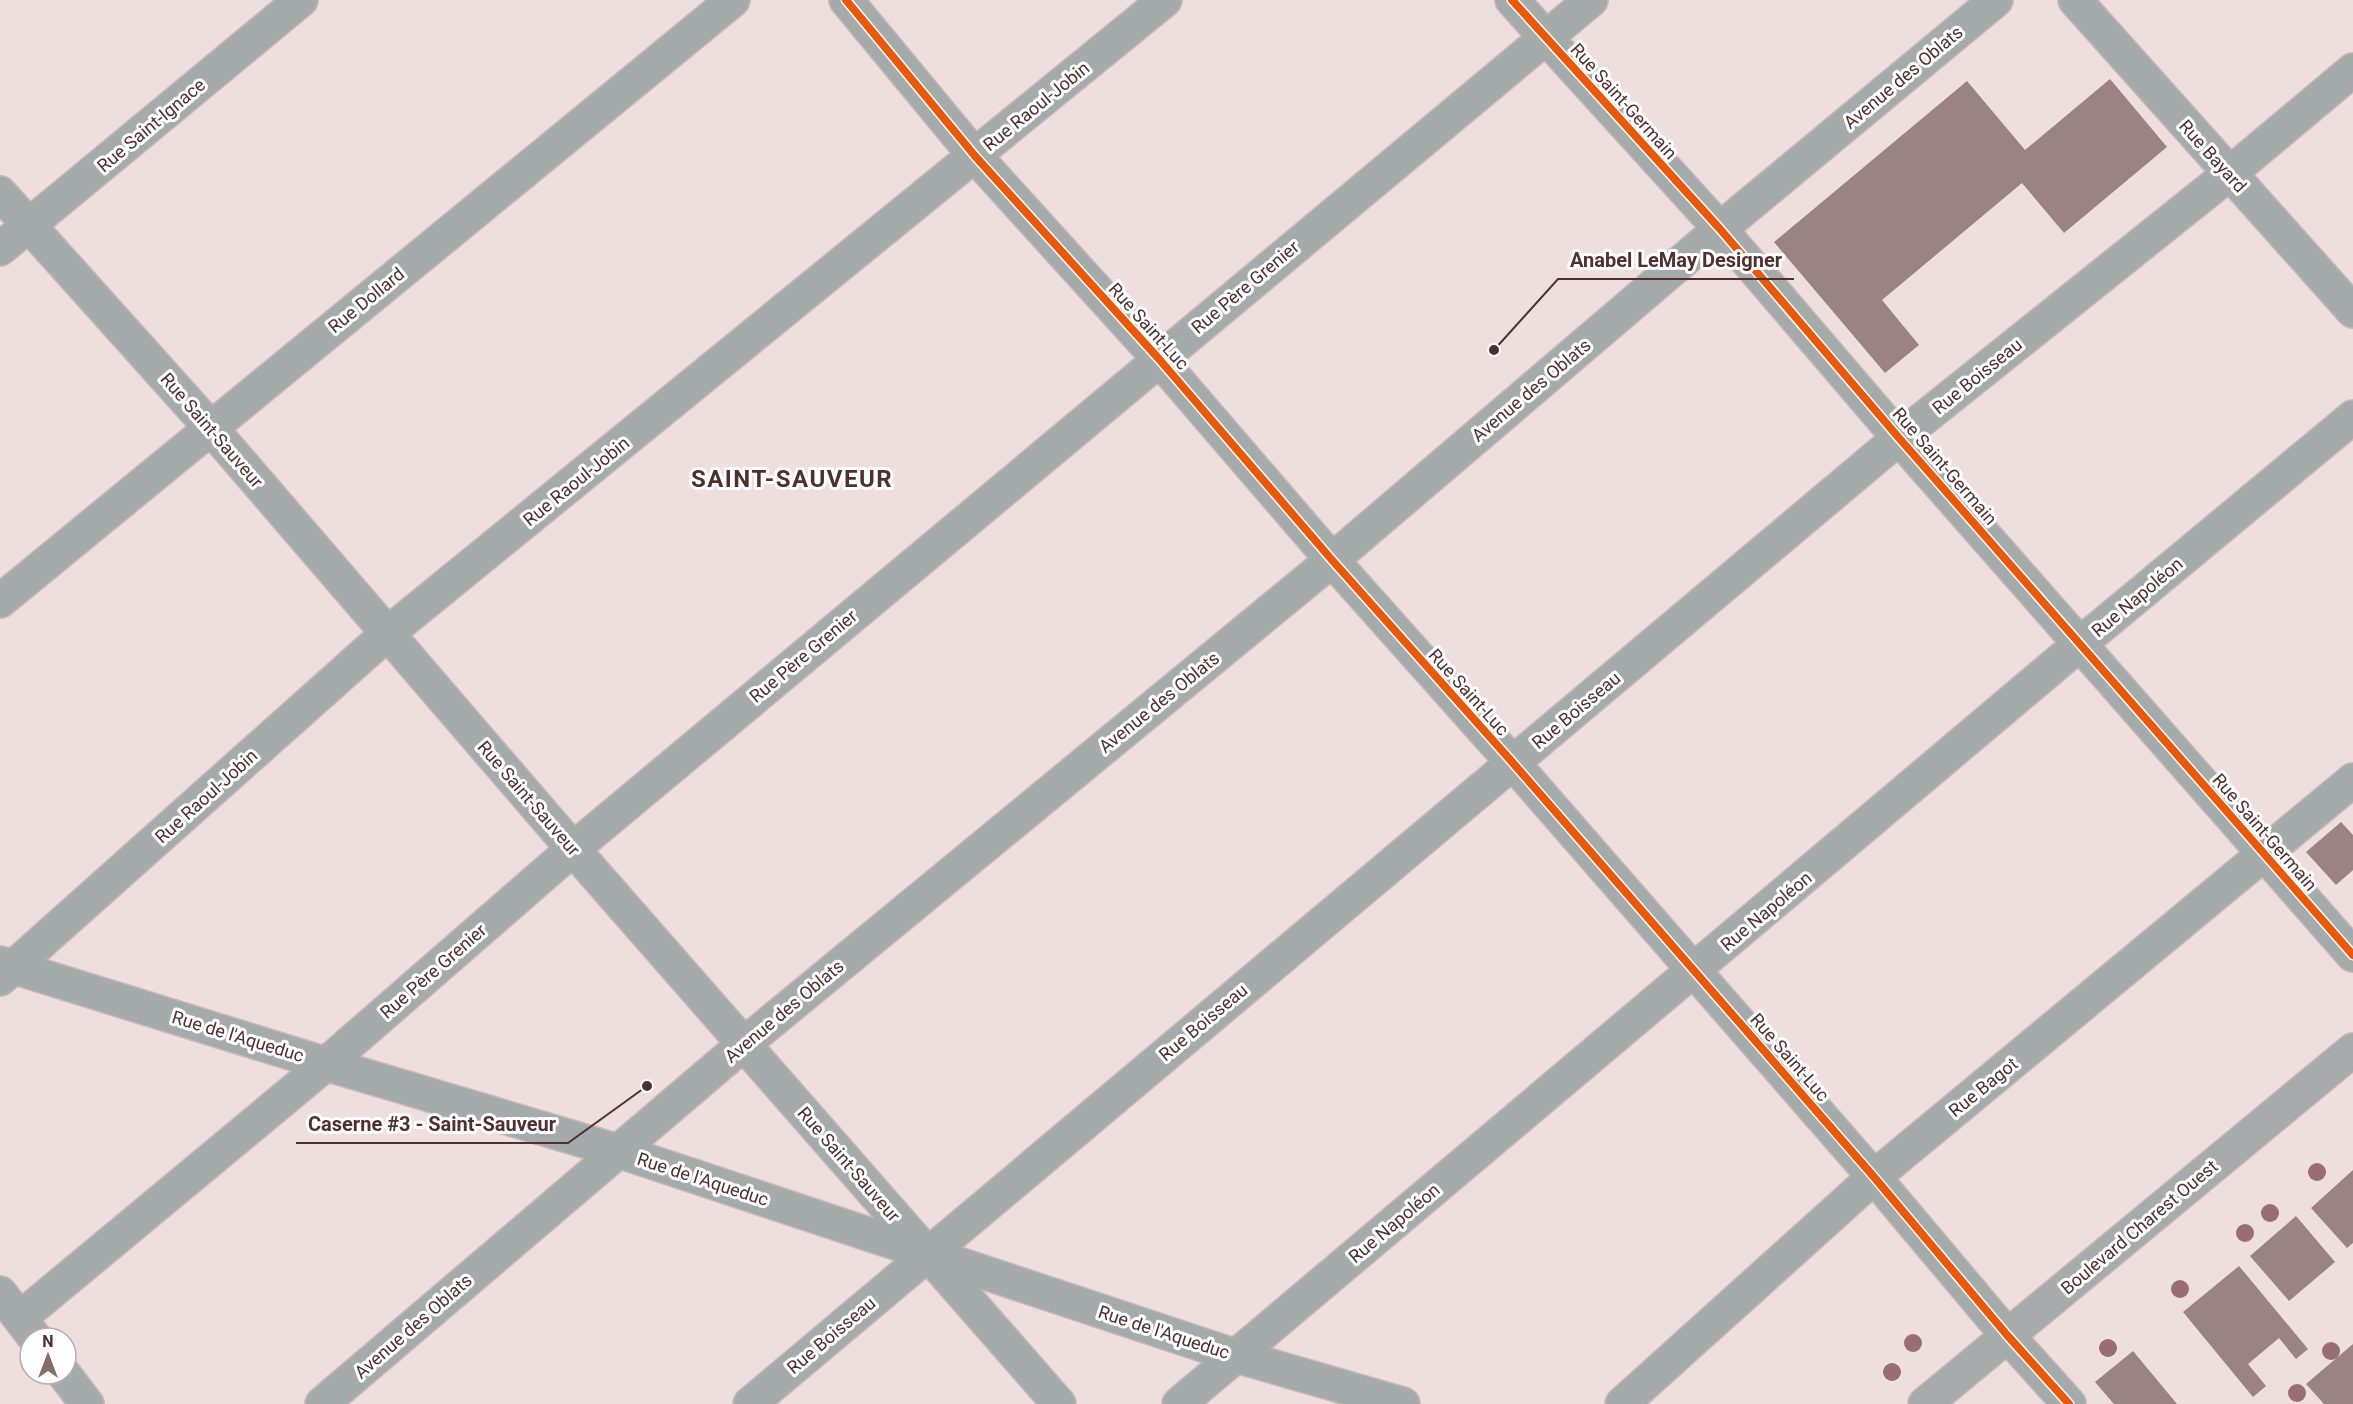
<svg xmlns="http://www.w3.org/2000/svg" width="2353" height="1404" viewBox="0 0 2353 1404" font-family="Roboto,sans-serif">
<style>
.building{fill:#9b8284}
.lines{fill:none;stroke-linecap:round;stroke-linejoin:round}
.minor-casing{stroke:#cab9b9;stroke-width:36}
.major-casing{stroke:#cab9b9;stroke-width:36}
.minor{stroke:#a5abab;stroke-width:33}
.major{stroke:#a8abab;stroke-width:33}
.cycleway-casing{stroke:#fff;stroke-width:11}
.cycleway{stroke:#e8590c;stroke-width:8}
.tree{fill:#996e73}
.labels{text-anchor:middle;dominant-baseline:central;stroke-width:6;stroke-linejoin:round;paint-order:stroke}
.street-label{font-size:18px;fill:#4f2f30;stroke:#fff}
.district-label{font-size:24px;font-weight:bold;letter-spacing:1.5px;fill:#4f2f30;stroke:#fff}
.leader{fill:none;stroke:#4f2f30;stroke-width:2}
.callout-dot{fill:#4f2f30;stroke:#fff;stroke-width:2}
.callout-label{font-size:20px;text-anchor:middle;font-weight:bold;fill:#4f2f30;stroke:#fff;stroke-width:6;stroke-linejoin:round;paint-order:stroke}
</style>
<rect width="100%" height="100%" fill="#efdede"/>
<path class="building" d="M2110,79L2167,147L2064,233L2022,183L1882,300L1919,345L1885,373L1774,242L1967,81L2025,150Z
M2341,822L2353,835V870L2336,885L2306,852Z
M2353,1170V1243L2347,1248L2311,1208Z
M2296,1216L2335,1262L2289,1301L2250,1256Z
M2239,1266L2308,1349L2296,1359L2279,1338L2248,1364L2266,1386L2253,1397L2183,1312Z
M2353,1344V1404H2324L2306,1384Z
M2133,1351L2177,1404H2114L2095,1382Z"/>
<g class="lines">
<defs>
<path id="minor" d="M846,0L975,156L1159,359L1332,560L1513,763L1874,1177L2007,1335L2069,1404
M1512,0L1720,229L1899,438L2353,955
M2075,0L2353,311
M0,193L210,427L573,849L1059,1404
M0,249L301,0
M0,601L733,0
M0,963L326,1064L618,1151L1236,1356L1403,1404
M0,979L388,633L1165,0
M0,1293L35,1338
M20,1318L326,1064L573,849L1591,0
M64,1374L87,1404
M322,1404L744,1044L1332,560L1720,229L1996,0
M750,1404L1899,438L2229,174L2353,70
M1179,1404L2081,643L2353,417
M1622,1404L1874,1177L2353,780"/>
<path id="major" d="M1925,1404L2353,1050"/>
</defs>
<use href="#minor" class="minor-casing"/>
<use href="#major" class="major-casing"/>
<use href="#minor" class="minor"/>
<use href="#major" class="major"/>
<defs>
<path id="cycleway" d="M846,0L975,156L1159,359L1332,560L1513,763L1874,1177L2007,1335L2069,1404
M1512,0L1720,229L1899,438L2353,955"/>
</defs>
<use href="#cycleway" class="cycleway-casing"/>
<use href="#cycleway" class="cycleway"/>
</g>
<g class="tree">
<circle cx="2317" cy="1172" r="9"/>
<circle cx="2270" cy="1213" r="9"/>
<circle cx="2245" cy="1233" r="9"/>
<circle cx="2180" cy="1289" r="9"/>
<circle cx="1913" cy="1343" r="9"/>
<circle cx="2108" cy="1348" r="9"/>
<circle cx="2331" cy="1351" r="9"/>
<circle cx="1892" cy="1372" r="9"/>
<circle cx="2297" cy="1393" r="9"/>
</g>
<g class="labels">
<g class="street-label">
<text transform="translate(1903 77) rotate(-40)">Avenue des Oblats</text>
<text transform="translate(1624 101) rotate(48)">Rue Saint-Germain</text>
<text transform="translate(1036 106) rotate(-39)">Rue Raoul-Jobin</text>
<text transform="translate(151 125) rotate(-40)">Rue Saint-Ignace</text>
<text transform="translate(2213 156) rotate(48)">Rue Bayard</text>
<text transform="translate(1245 287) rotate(-40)">Rue Père Grenier</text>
<text transform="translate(366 300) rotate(-39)">Rue Dollard</text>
<text transform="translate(1149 326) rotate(48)">Rue Saint-Luc</text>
<text transform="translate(1977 376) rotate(-39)">Rue Boisseau</text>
<text transform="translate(1531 390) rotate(-40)">Avenue des Oblats</text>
<text transform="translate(212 430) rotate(49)">Rue Saint-Sauveur</text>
<text transform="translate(1945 466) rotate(49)">Rue Saint-Germain</text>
<text transform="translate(576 481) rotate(-39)">Rue Raoul-Jobin</text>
<text transform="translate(2137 597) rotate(-40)">Rue Napoléon</text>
<text transform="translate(803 656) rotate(-40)">Rue Père Grenier</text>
<text transform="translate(1469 692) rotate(48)">Rue Saint-Luc</text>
<text transform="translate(1159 702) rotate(-39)">Avenue des Oblats</text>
<text transform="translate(1576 710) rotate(-40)">Rue Boisseau</text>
<text transform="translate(206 796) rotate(-42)">Rue Raoul-Jobin</text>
<text transform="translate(529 798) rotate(49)">Rue Saint-Sauveur</text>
<text transform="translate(2265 832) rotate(49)">Rue Saint-Germain</text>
<text transform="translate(1766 911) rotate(-40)">Rue Napoléon</text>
<text transform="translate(433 971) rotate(-41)">Rue Père Grenier</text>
<text transform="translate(784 1011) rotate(-40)">Avenue des Oblats</text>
<text transform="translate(1203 1022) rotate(-40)">Rue Boisseau</text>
<text transform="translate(238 1036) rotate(17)">Rue de l'Aqueduc</text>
<text transform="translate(1790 1057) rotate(49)">Rue Saint-Luc</text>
<text transform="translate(1983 1087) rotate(-39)">Rue Bagot</text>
<text transform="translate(849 1164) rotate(49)">Rue Saint-Sauveur</text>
<text transform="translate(703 1179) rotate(18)">Rue de l'Aqueduc</text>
<text transform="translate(1394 1223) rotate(-40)">Rue Napoléon</text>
<text transform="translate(2139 1227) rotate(-40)">Boulevard Charest Ouest</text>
<text transform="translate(413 1326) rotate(-41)">Avenue des Oblats</text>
<text transform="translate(1164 1332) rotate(18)">Rue de l'Aqueduc</text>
<text transform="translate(831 1335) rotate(-40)">Rue Boisseau</text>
</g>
<g class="district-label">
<text x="792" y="479">SAINT-SAUVEUR</text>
</g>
</g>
<path class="leader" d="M1494 350L1558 279H1794M647 1086L568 1143H296"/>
<g class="callout-dot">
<circle cx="1494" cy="350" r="6"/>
<circle cx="647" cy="1086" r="6"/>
</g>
<g class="callout-label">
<text x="1676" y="267">Anabel LeMay Designer</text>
<text x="432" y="1131">Caserne #3 - Saint-Sauveur</text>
</g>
<g transform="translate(48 1356)"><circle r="28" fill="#ffffff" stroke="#b9acac" stroke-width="1.5"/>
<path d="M0-4.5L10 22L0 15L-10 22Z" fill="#876c6d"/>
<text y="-9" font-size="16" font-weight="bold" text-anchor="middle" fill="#4f2f30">N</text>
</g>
</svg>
